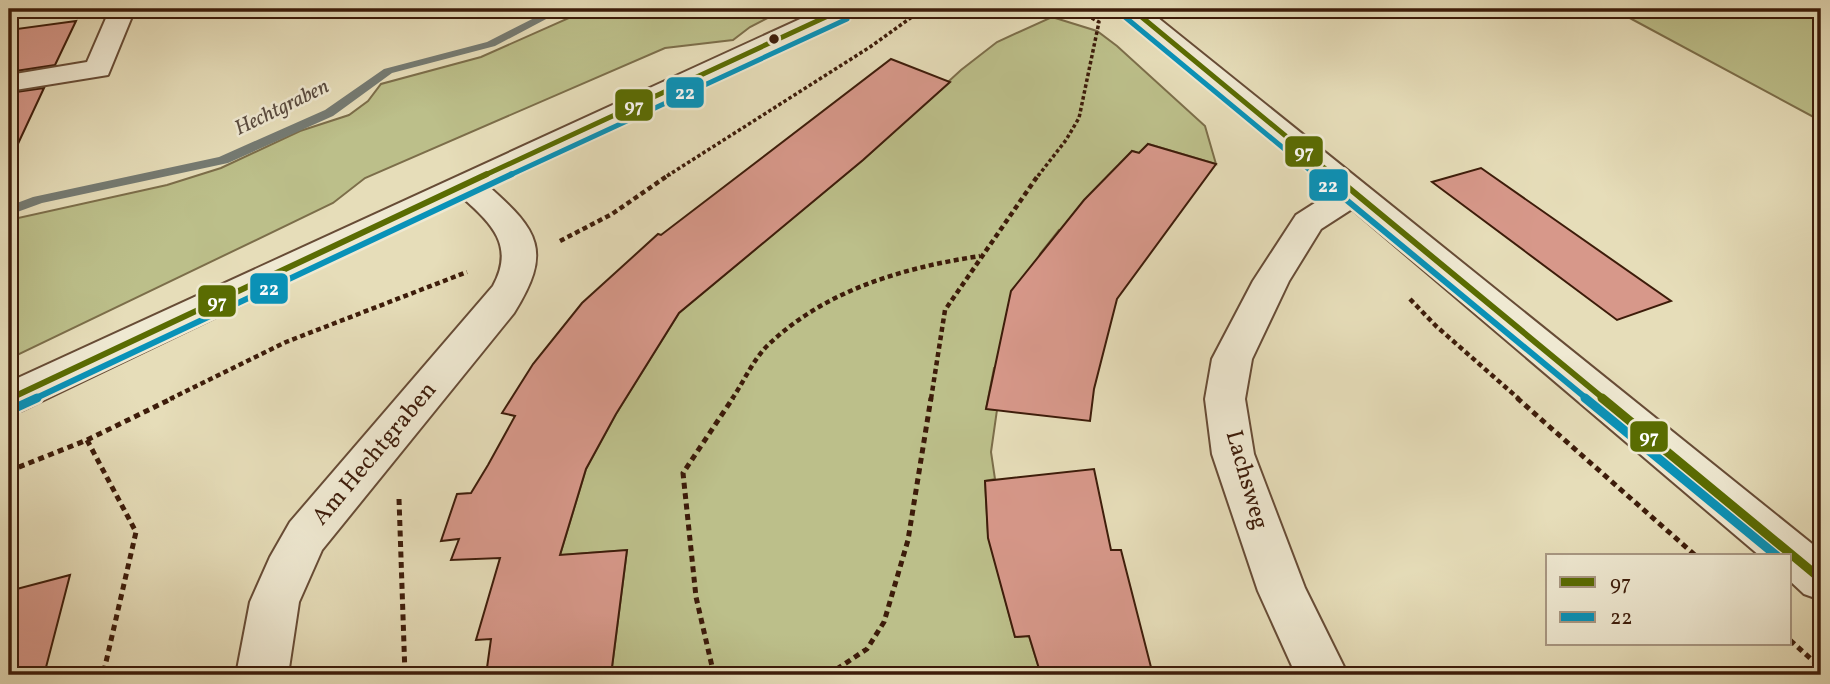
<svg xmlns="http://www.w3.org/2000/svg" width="1830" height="684" viewBox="0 0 1830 684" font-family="Vollkorn,serif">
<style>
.green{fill:#bcbf8a;stroke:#7c6e4a;stroke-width:2}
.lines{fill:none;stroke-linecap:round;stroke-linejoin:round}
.stream{fill:#757b73;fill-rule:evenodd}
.building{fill:#d7988a;stroke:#3d1c0a;stroke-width:2}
.minor-casing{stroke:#674c36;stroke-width:4}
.path-far2{stroke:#3d1c0a;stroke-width:3.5;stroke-dasharray:3.5 2.5;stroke-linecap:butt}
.path-far1{stroke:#3d1c0a;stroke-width:4.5;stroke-dasharray:5 3.5;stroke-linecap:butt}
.path{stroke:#3d1c0a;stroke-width:5;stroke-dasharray:6 4.5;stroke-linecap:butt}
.minor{fill:#efe9d2;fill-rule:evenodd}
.bus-1-far2-casing{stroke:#efe9d2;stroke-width:9}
.bus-1-far1-casing{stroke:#efe9d2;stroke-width:11}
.bus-1-casing{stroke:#efe9d2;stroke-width:14}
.bus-2-far2-casing{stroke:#efe9d2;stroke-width:9}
.bus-2-far1-casing{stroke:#efe9d2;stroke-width:11}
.bus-2-casing{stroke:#efe9d2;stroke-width:14}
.bus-1-far2{stroke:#5a6c02;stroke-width:5}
.bus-1-far1{stroke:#5a6c02;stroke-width:6}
.bus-1{stroke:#5a6c02;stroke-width:9}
.bus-2-far2{stroke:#0992b8;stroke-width:5}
.bus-2-far1{stroke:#0992b8;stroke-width:6}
.bus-2{stroke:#0992b8;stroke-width:9}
.bus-dot{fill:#3d1c0a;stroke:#efe9d2;stroke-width:2.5}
.labels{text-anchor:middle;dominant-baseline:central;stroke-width:5;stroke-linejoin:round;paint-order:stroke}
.far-water-label{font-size:21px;font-style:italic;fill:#594b3f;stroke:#efe9d2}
.street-label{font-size:24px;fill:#3d1c0a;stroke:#efe9d2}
.line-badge{stroke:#efe9d2;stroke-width:2.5}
.badge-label{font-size:19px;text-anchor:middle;font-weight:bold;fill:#fff}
</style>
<rect width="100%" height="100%" fill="#e6ddb9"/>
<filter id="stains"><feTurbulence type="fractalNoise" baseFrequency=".00286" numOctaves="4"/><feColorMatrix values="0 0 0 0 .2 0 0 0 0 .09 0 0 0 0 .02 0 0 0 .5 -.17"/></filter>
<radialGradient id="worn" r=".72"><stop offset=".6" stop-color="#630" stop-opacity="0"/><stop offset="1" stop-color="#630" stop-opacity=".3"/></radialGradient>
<path class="green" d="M589,9H785L750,27L733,40L665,48L365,178L333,203L9,359V220L167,185L221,168L300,131L349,115L368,101L381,84L481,57Z
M1613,9H1821V121Z
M1052,17L1097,31L1117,46L1205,126L1216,164L1148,144L1139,153L1132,151L1067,233L1059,230L1040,254L1005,369L994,368L986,409L997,410L991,452L995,479L985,481L988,534L1015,637L1029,636L1041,675H611L627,550L560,555L586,469L616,414L679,313L863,160L961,70L997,42Z"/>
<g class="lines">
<path class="stream" d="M552,9H565L495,46L392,73L333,116L228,163L42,203L9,215V206L33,197L219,157L325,110L384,69L487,42Z"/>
</g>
<path class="building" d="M76,21L55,65L9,72V30Z
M891,59L950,82L863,160L679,313L616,414L586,469L560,555L627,550L611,675H486L491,639L476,640L500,558L451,560L459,539L441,541L457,494L471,493L488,465L515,416L502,413L533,364L582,303L658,234L661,235Z
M44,88L9,163V93Z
M1148,144L1216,164L1117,299L1094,389L1090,421L986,409L1011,291L1084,200L1132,151L1139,153Z
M1481,168L1671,301L1617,320L1432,182Z
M1094,469L1111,550H1121L1153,675H1041L1029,636L1015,637L988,538L985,481Z
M70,575L44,675H9V591Z"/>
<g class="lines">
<defs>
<path id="minor" d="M110,9H135L108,75L9,91V75L87,62Z
M822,9H856L852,14L804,35L488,186C540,231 552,252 514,313L322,550L299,602L288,675H236L250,602L270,557L290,522L493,286C515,246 492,224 463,198L23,410L9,414V382Z
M1120,9H1147L1821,551V600L1804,594L1790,581V556H1760L1352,209L1321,229L1289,281L1252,359L1245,399L1254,454L1305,588L1348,675H1296L1258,591L1212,454L1205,399L1212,359L1253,281L1296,215L1332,192Z"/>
</defs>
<use href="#minor" class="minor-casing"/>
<path class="path-far2" d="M667,176L870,47L923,9
M1038,176L1066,140L1079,118L1099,22L1075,9"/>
<path class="path-far1" d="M560,241L612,214L670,174
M1410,299L1436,326L1519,399
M170,399L286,342L467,272
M732,399C743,383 753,360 767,346C825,290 902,268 980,256
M931,399L945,310L1039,174"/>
<path class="path" d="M1517,398L1696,556
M87,440L136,532L103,675
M9,471L87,440L173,398
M399,499L405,675
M1790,640L1821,668
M714,675L696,597L683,473L733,398
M828,675L867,649L884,622L908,540L931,398"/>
<use href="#minor" class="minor"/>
<defs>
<path id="bus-1-far2" d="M1132,9L1334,176
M483,176L843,9"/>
<path id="bus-1-far1" d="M1332,174L1604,399
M9,399L487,174"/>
<path id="bus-1" d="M1602,398L1821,579
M9,399L12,398"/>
<path id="bus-2-far2" d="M1125,17L1317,176
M508,176L847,19"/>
<path id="bus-2-far1" d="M1315,174L1587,399
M34,399L512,174"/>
<path id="bus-2" d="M1585,398L1777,556
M13,409L37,398"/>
</defs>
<use href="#bus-1-far2" class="bus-1-far2-casing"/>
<use href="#bus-1-far1" class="bus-1-far1-casing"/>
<use href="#bus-1" class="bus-1-casing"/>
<use href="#bus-2-far2" class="bus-2-far2-casing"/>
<use href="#bus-2-far1" class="bus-2-far1-casing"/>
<use href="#bus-2" class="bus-2-casing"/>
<use href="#bus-1-far2" class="bus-1-far2"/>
<use href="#bus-1-far1" class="bus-1-far1"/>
<use href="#bus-1" class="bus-1"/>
<use href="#bus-2-far2" class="bus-2-far2"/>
<use href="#bus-2-far1" class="bus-2-far1"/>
<use href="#bus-2" class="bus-2"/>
</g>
<circle class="bus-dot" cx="774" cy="39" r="6"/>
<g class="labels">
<g class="far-water-label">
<text transform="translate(282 108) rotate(-26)">Hechtgraben</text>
</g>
<g class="street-label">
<text transform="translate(375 454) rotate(-50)">Am Hechtgraben</text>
<text transform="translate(1246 480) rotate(74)">Lachsweg</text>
</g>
</g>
<g class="line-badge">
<rect x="665" y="76" width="40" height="33" rx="7" fill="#0992b8"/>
<rect x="614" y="88" width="40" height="34" rx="7" fill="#5a6c02"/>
<rect x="1284" y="135" width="40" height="33" rx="7" fill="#5a6c02"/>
<rect x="1308" y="168" width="41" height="34" rx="7" fill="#0992b8"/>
<rect x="249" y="272" width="40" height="33" rx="7" fill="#0992b8"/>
<rect x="197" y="284" width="40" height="34" rx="7" fill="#5a6c02"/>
<rect x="1629" y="420" width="40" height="33" rx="7" fill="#5a6c02"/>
</g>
<g class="badge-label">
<text x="685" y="99">22</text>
<text x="634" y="112">97</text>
<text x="1304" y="158">97</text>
<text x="1328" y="192">22</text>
<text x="269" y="295">22</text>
<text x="217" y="308">97</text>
<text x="1649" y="443">97</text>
</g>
<rect width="1830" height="684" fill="none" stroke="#e6ddb9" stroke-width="35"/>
<rect x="10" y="10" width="1809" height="663" fill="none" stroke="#3d1c0a" stroke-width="3.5"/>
<rect x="18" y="18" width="1795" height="649" fill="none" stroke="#3d1c0a" stroke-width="2"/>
<rect x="1546" y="554" width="245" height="91" fill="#efe9d2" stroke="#a89782" stroke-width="2"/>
<rect x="1560" y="577" width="35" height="10" fill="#5a6c02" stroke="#a89782" stroke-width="2"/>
<text x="1610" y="590" font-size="21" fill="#3d1c0a">97</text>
<rect x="1560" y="612" width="35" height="10" fill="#0992b8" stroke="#a89782" stroke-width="2"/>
<text x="1610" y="624" font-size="21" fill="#3d1c0a">22</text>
<rect width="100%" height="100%" filter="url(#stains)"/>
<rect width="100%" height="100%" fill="url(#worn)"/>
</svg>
